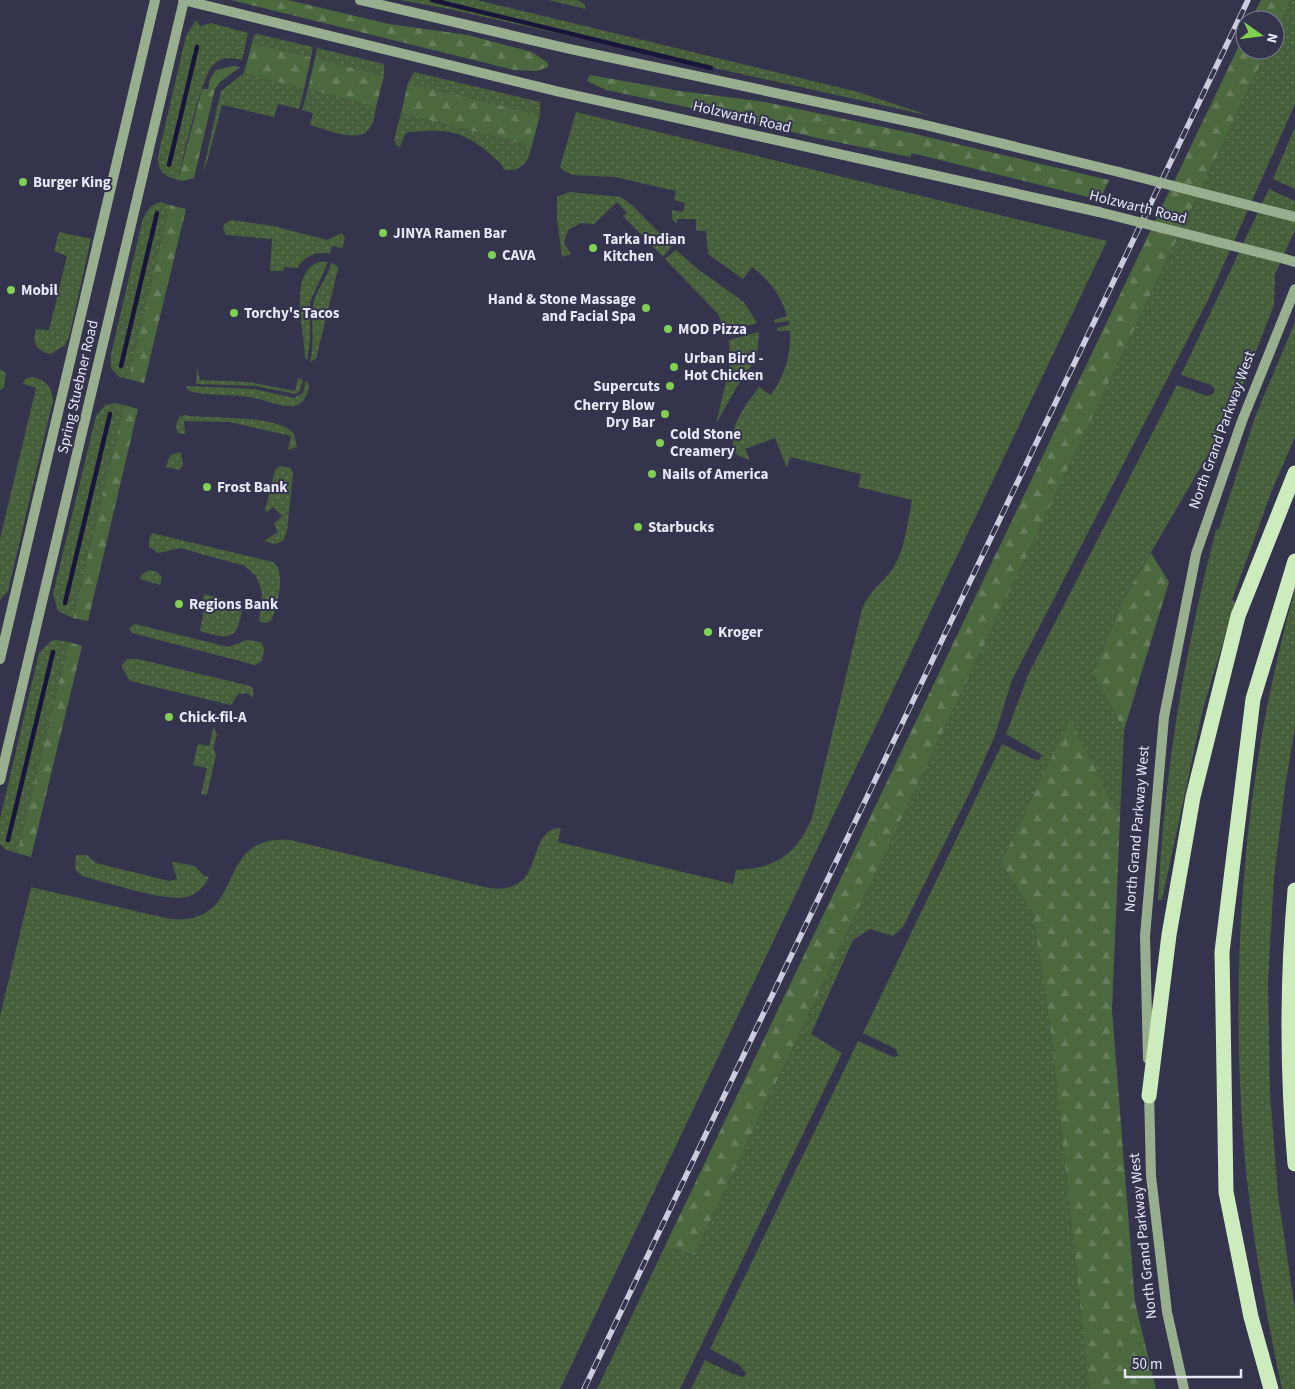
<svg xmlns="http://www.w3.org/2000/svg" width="1295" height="1389" viewBox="0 0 1295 1389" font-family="'Source Sans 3',sans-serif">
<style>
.grass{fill:url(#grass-dots)}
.forest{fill:url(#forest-firs)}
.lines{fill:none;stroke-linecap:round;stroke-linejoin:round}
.stream{stroke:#18143a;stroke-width:4.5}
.secondary{stroke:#99ae8f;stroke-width:10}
.highway{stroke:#ccecbd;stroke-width:15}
.rail-casing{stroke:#cbccdd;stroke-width:5.5}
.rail{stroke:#34344d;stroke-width:4;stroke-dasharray:11;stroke-linecap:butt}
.secondary-bridge{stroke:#99ae8f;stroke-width:10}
.poi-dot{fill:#80d051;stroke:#34344d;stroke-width:2}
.labels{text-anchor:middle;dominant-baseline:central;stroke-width:4;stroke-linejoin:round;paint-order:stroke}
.street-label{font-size:15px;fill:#e6e7f7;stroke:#34344d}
.poi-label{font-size:15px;font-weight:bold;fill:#e6e7f7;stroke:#34344d;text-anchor:start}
</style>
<defs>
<pattern id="grass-dots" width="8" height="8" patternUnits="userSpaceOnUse" patternTransform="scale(1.25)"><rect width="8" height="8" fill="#47603b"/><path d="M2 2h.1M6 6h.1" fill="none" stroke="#627758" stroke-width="1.8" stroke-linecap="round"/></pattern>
<pattern id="forest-firs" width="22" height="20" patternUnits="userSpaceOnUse" patternTransform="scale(1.25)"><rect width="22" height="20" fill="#4c683f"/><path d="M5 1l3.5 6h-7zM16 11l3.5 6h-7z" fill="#667e5c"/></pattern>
</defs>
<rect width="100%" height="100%" fill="#34344d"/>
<path class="grass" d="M400,0H477L858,92L931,116L444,8Z
M548,0H578L585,5L586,9Z
M1291,0H1295V104L1208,300L1012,680L995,735L972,788L903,927L893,936L870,929L853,940L811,1034L842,1053L680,1389H597L665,1246L694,1255L1267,50H1275V34Z
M196,20L200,26L211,23L248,33L242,60C231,57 221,57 213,65C201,77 183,159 178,180C163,176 158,171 158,156L186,36Z
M257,34L313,47L311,57L252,43L254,35Z
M317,48L384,64V76L315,58Z
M414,72L540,102V115L408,83Z
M244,73L304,89L299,109L278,104L274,117L222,105L207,162L203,171L221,91Z
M308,89L376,107C375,114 374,123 369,129C358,144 325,129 310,125L313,113L302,110Z
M576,112L1107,241L560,1389H0V1016L31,887L170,919C251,925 210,834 290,840L489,888C549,896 523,829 561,828L558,842L733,884L736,870C775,869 797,854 812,818L862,609C871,588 885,582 895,565C905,547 908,520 912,500L858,487L861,474L790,457L787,468L775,438L745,449L750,460L737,455C723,433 746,404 759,387L771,395C785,375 791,355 790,331H777V328L789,325V321L775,323L774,320L787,316C781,295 769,280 752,267L743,279L708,254L706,231H696V219H677V224L672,219V210L683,212L685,203L674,200L676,191L615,177L573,175L562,170L560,167Z
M401,113L532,146C527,164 523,171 504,170C502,163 494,158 489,153C461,129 444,129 409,132L405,134L400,147L396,145L394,140Z
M1295,127V189L1273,179Z
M1269,189L1295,201V230L1275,274L1274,305L1231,415L1121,604L1093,674L1124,730L1120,818L1070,720L1001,862L1033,914L1051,1034L1089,1389H691L705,1360L733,1374L744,1377L746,1373L738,1364L710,1349L858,1041L893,1057L898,1056L896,1049L863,1033L1002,744L1033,759L1039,760L1042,755L1006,734L1028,675L1177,385L1207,396L1213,394L1215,389L1211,385L1181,375Z
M569,192L621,197L633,206L672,246L663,257L623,216L627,213L617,202L594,224L581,223L568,230L564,243L571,254L562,257L557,219V197Z
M160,202L170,205L128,379L119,377L111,368V354L143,218L151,206Z
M231,220L273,226L327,240L342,233L345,238L342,248L332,246L330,254C317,250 305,256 297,268L284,267L283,271H270L272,239L226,235L223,229L224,224Z
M59,232L91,239L69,337L64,346L50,354C35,350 32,343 36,329L49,330L67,256L54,251Z
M676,250L699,270L744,302L757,323L726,332L718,314L665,259Z
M319,262H328L310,302V341L307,360L305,358C305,333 287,272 319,262Z
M331,263L336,265L338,269L316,359L310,362C315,343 311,325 313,307C314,291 328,279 331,263Z
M1295,322V437L1272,490L1232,600L1235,602L1203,709L1162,900H1158C1164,774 1184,653 1216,530L1219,529L1255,417Z
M759,332L757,355L752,365L736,388L716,424L730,364L729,340Z
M197,367L200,380L249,382L295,391L298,378L303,380L299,392L296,394L255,386L196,384Z
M0,369L6,373L4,388L0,390Z
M32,377C46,380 51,385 53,400L8,591L0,600V539L36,388L23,384L25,379Z
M306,380L309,385C308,393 305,403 295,406C283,408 266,400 254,398C233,393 209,397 189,391L186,386L254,389L294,398L303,393Z
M115,403L124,405L73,618L58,611L53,594L96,416L105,405Z
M185,415C210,420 277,413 294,434L297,447L288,450L291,436L229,422L184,421L185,434L178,433C175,427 176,424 179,417Z
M181,452L183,466L179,470L166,467L170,455Z
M280,466L290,468L293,473L287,531L283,541L275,544L264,541L278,532L274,524L282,516L273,507L267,512L265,511L275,470Z
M152,533L273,562C287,571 277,607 271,621L265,623L259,621L262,592L256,576L245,566L180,548L158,553L149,547V539Z
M149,570L157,572L162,577L160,585L140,579L141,575Z
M1295,590V728L1285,787L1274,877L1268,983L1270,1093L1278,1195L1295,1310V1389H1282C1265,1310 1251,1230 1244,1149C1229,963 1244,769 1295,590Z
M204,594L240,604C243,611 241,616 239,623C234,644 215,635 200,631L204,610L201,609Z
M135,624L228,647L247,640L261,642L264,648L262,661L255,665L132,633L129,628Z
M55,640L69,642L17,853L6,850L0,844V819L39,653L50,642Z
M127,659H138L250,686L253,688V698L248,693L238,694L231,705L130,681L121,666Z
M214,726L217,735L213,748L216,755L207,795L201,794L207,768L193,765L198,744L209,746Z
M76,855H87L96,863L169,881L177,879L172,863L174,862L195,866L204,876L209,877C205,886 197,894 187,897C164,902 107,882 82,876L75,869Z"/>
<path class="forest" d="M231,0H288L389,24L468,35L532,52L548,63V67L537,71L514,70Z
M1261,0H1291L1275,34V20H1251Z
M1245,33V50H1267L694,1255L665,1246Z
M252,43L311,57L304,89L244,73Z
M315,58L384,76L376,107L308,89Z
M234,66L240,67L220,82L215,89L194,178L182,181L178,180L202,89H208L210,79L216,70Z
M590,75L680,91L765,102L911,133L1109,180L1100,200L912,153L910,157L817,138L715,113L606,90L587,81Z
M408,83L540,115L532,146L401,113Z
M170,205L186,209L144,383L128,379Z
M124,405L138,409L88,621L73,618Z
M1151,553L1169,582L1124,730L1093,674L1121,604Z
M69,642L82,646L31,857L17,853Z
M1070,719L1120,818L1112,1010L1135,1302L1156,1389H1089L1051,1034L1033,914L1001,862Z"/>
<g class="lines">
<path class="stream" d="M432,0L711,68
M169,165L197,47
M121,366L157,213
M65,603L110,414
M8,840L53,652"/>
<path class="secondary" d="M183,0L560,92L1099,212
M360,0L570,49L921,124L1119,172
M1285,259L1295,262
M0,659L155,0
M0,780L184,0
M1148,1059L1145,936L1164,717L1196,554L1242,421L1295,289
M1149,1091L1151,1176L1167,1312L1184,1389"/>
<path class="highway" d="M1295,890C1287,981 1287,1073 1295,1164
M1149,1096L1169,935L1193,797L1238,616L1295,473
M1271,1389L1251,1317L1226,1192L1222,952L1253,699L1295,561"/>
<defs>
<path id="rail" d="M584,1389L1248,0"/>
</defs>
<use href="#rail" class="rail-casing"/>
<use href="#rail" class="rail"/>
<path class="secondary-bridge" d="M1119,172L1295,217
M1099,212L1285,259"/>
</g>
<g class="poi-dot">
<circle cx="23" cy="182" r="5"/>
<circle cx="383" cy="233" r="5"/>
<circle cx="593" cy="248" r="5"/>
<circle cx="492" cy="255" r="5"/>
<circle cx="11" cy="290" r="5"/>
<circle cx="646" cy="308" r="5"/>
<circle cx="234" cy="313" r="5"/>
<circle cx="668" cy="329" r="5"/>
<circle cx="674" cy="367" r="5"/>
<circle cx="670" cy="386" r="5"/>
<circle cx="665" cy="414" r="5"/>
<circle cx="660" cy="443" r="5"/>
<circle cx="652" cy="474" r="5"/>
<circle cx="207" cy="487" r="5"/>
<circle cx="638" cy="527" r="5"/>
<circle cx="179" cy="604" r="5"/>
<circle cx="708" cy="632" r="5"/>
<circle cx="169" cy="717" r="5"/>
</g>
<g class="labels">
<g class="street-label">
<text transform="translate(742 117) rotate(13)">Holzwarth Road</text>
<text transform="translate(1138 207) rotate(14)">Holzwarth Road</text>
<text transform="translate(78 387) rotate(-77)">Spring Stuebner Road</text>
<text transform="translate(1222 430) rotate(-70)">North Grand Parkway West</text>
<text transform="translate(1137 829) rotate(-85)">North Grand Parkway West</text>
<text transform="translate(1143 1236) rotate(-96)">North Grand Parkway West</text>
</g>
<g class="poi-label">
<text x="33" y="182">Burger King</text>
<text x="393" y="233">JINYA Ramen Bar</text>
<text x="603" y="239">Tarka Indian<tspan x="603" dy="17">Kitchen</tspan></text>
<text x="502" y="255">CAVA</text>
<text x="21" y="290">Mobil</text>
<text x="636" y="299" text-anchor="end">Hand &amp; Stone Massage<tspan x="636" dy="17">and Facial Spa</tspan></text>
<text x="244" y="313">Torchy's Tacos</text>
<text x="678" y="329">MOD Pizza</text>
<text x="684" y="358">Urban Bird -<tspan x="684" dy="17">Hot Chicken</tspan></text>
<text x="660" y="386" text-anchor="end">Supercuts</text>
<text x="655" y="405" text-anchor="end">Cherry Blow<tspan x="655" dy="17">Dry Bar</tspan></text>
<text x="670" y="434">Cold Stone<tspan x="670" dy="17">Creamery</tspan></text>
<text x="662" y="474">Nails of America</text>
<text x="217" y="487">Frost Bank</text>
<text x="648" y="527">Starbucks</text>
<text x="189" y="604">Regions Bank</text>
<text x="718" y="632">Kroger</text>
<text x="179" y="717">Chick-fil-A</text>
</g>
</g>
<g transform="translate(1260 35) rotate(104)"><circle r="24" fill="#34344d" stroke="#7b7c91"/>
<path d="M0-4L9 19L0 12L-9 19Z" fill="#80d051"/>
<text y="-8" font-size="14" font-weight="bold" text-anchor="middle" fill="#e6e7f7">N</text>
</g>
<path d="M1125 1369v8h116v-8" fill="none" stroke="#e6e7f7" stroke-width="2.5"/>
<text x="1132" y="1369" font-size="15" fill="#e6e7f7" stroke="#34344d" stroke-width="4" paint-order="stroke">50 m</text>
</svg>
